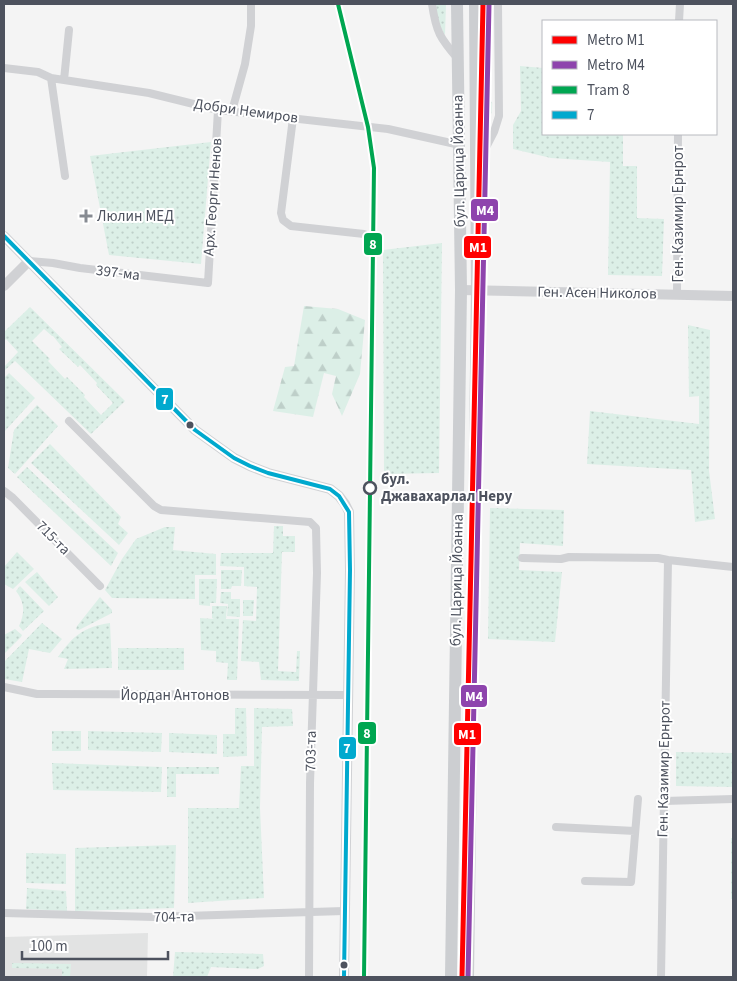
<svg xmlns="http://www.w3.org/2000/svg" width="737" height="981" viewBox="0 0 737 981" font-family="'Source Sans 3',sans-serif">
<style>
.education{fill:#e2e3e3}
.grass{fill:url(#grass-dots);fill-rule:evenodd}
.forest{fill:url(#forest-firs)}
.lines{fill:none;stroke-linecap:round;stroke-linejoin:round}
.minor{stroke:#d0d1d4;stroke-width:8}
.tertiary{stroke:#d0d1d4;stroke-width:10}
.primary{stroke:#ccced1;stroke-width:12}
.bus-1-casing{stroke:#fff;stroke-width:8}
.bus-1{stroke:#00a9ce;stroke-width:4}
.tram-1-casing{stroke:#fff;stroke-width:8}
.tram-1{stroke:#00a651;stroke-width:4}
.metro-1-casing{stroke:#fff;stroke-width:9}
.metro-2-casing{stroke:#fff;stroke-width:9}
.metro-1{stroke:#f00;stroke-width:5}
.metro-2{stroke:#8e44ad;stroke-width:5}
.poi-dot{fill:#878b92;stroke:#fff;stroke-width:2}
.bus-dot{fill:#4d525e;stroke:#fff;stroke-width:2}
.stop-dot{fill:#fff;stroke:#4d525e;stroke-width:2.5}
.labels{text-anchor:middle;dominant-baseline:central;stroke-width:4;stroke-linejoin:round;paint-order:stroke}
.street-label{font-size:15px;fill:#4d525e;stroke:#fff}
.poi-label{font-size:15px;fill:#4d525e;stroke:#fff;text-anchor:start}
.stop-label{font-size:15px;font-weight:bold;fill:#4d525e;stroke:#fff;text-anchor:start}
.line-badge{stroke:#fff;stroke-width:2}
.badge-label{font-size:14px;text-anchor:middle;font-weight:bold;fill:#fff}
</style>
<defs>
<pattern id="grass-dots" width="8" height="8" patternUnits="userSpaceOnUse" patternTransform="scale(1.25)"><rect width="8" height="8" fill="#dcefe7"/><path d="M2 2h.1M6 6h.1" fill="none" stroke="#becfc9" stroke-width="1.8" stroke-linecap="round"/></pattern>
<pattern id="forest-firs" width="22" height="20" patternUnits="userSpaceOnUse" patternTransform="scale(1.25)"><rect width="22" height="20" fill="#dcefe7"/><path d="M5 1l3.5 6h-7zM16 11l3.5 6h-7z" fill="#becfc9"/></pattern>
</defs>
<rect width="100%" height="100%" fill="#f4f4f4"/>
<path class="education" d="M148,933L147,977H4V937Z"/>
<path class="grass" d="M434,4H446L445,35L441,28Z
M481,4H487L488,99L492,102C493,113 489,124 483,133Z
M520,66L543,68V134H623V166H637V218L664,219L662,276L608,275L610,162L551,158L513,149V125L521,111Z
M211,142L201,264L109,255L90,156Z
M442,243L439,473L384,474L383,250Z
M30,307L125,401L91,434L15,361L4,371V367L18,352L6,339L4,341V332ZM44,329L52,336H53L62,347L59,349L78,367L80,365L97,383L96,385L113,403L101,415L84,397L85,395L67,377L65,379L48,361L50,359L32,341Z
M688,325L710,330L709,471L715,519L695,522L691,470L587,464L590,411L699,424V396L689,397Z
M9,373L35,398L4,432V378Z
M37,405L58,426L15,474L8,468L14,430Z
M50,444L121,517L118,524L128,533L119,545L31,463Z
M27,467L118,553L111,566L17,477Z
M490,508L564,510L563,546L520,543L519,570L562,572L555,642L488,639Z
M274,526H283V536H295V552H282L278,671L296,672L297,651H300L299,681L261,680L259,662L241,661L243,620L256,621L257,587L244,586V567L220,566L221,553H273Z
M165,527H175L173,550L216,554V575H195V599L112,598L105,590L122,559L136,539Z
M17,552L34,569L13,589L4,584V567Z
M221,570H242L241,586H232L231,589H221Z
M37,572L58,597L49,606L25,582Z
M199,579H217L216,603H210V606L199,605Z
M20,586L44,611L23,631L19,626C25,613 25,603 16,591Z
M221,592H231V599H240V617L227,616L228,604L220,603Z
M100,597L112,610V613L79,630L76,629L77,626Z
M243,600H254L253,616H243Z
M212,606H227L226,619H239L237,680H227L228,663L216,662V651L201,650L200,618L214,619L212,618Z
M42,623L62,639L50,653L29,649L22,682L4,679V662Z
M110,623L112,668L64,669L68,659L58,657C73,636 83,627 110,623Z
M15,629L22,635L21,637L4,654V635Z
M118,648H184V670H118Z
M235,708H246L247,756L223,757V734H235Z
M254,708L292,709L293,726L262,727L260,808L264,898L188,903V808H239L241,766H254Z
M52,731H81V751H52Z
M88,731L162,733L161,752L88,750Z
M169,733L217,735V754L169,752Z
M676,752L733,753V787L676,786Z
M52,763L162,767L161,792L53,790Z
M167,767H219V774H176V797H167Z
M731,838H733V899H731Z
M176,845L174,908L75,911V848Z
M26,853L66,854V884L26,883Z
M27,888L66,891L67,911L26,909Z
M175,952L263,954L264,966L258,969L211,967L207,977H173Z
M12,963L71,964L70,977H62V969L12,968Z"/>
<path class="forest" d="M304,306L338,309L365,320L360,374L342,416L332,394L336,376L324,373L313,417L273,411L285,367L294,366Z"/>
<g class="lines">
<path class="minor" d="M432,4C436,32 440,38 458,59
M679,21L680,4
M4,68L38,72L51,78L149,93L218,110L388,129L460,145
M51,78L65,176
M64,80L69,30
M232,111L245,64L251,26V4
M293,118L281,213L283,220L291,226L364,234
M478,163L494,132L499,116L498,4
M29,261L53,263L80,268L208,283L218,110
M677,294L678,134
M69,421L154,506L161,510L310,522L316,528L317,573L310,783L309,977
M4,491L13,498L100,586
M522,558L561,559L569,557L658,558L668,560L733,567
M4,687L37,694H50L348,695
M664,801L733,799
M556,827L635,831
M585,881L631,882L638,799
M4,913L154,917L344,911
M661,977L668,560"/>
<path class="tertiary" d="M4,236L195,430L234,458L250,466L268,473L330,489L339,496L345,504L349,512L350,570L344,977
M4,286L29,261
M461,290L733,296"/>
<path class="primary" d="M451,977L461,290L457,4
M468,977L477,291L475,4"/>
<defs>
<path id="bus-1" d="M4,236L195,430L234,458L250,466L268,473L330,489L339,496L349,512L350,570L344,977"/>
</defs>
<use href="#bus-1" class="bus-1-casing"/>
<use href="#bus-1" class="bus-1"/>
<defs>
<path id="tram-1" d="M338,4L368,127L374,168L364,977"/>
</defs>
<use href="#tram-1" class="tram-1-casing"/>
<use href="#tram-1" class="tram-1"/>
<defs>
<path id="metro-1" d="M462,977L483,4"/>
<path id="metro-2" d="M468,977L489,4"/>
</defs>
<use href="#metro-1" class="metro-1-casing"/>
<use href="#metro-2" class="metro-2-casing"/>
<use href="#metro-1" class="metro-1"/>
<use href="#metro-2" class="metro-2"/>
</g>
<path class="poi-dot" d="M83.5 208.5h5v5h5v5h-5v5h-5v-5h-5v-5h5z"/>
<g class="bus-dot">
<circle cx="190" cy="425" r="4.5"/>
<circle cx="344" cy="965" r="4.5"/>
</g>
<circle class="stop-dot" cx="370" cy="488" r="6"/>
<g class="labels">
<g class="street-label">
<text transform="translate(246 111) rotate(8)">Добри Немиров</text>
<text transform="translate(459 161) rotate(-91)">бул. Царица Йоанна</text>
<text transform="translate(213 197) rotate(-86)">Арх. Георги Ненов</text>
<text transform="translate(678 214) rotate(-90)">Ген. Казимир Ернрот</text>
<text transform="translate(118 273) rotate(7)">397-ма</text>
<text transform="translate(597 293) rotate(1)">Ген. Асен Николов</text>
<text transform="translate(53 538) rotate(45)">715-та</text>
<text transform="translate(457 580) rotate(-89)">бул. Царица Йоанна</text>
<text x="175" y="695">Йордан Антонов</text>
<text transform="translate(311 751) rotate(-89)">703-та</text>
<text transform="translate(664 769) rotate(-89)">Ген. Казимир Ернрот</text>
<text transform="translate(174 917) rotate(-1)">704-та</text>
</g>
<g class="poi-label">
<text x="97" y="216">Люлин МЕД</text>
</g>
<g class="stop-label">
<text x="381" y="479">бул.<tspan x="381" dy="17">Джавахарлал Неру</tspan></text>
</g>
</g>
<g class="line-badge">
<rect x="470" y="198" width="29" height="24" rx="5" fill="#8e44ad"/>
<rect x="363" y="232" width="20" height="24" rx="5" fill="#00a651"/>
<rect x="463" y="235" width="29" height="24" rx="5" fill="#f00"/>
<rect x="155" y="387" width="19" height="24" rx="5" fill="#00a9ce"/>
<rect x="460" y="684" width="28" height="24" rx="5" fill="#8e44ad"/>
<rect x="357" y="721" width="20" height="24" rx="5" fill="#00a651"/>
<rect x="453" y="722" width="29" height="24" rx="5" fill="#f00"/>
<rect x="338" y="736" width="19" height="24" rx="5" fill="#00a9ce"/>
</g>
<g class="badge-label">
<text x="485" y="215">M4</text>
<text x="373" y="249">8</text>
<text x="478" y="252">M1</text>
<text x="165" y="404">7</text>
<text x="474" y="701">M4</text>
<text x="367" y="738">8</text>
<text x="467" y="739">M1</text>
<text x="347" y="753">7</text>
</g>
<rect width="737" height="981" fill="none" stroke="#4d525e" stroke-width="10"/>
<rect x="542" y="20" width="175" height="115" fill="#ffffff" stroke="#b8babf"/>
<rect x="552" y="36" width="25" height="8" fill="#ff0000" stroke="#b8babf"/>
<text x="587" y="45" font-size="15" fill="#4d525e">Metro M1</text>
<rect x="552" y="61" width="25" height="8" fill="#8e44ad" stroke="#b8babf"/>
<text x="587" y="70" font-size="15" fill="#4d525e">Metro M4</text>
<rect x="552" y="86" width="25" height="8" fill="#00a651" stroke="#b8babf"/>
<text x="587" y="95" font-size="15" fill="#4d525e">Tram 8</text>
<rect x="552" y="111" width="25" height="8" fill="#00a9ce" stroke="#b8babf"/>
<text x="587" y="120" font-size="15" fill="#4d525e">7</text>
<path d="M22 951v8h146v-8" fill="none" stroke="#4d525e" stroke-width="2.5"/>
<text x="30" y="951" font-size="15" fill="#4d525e" stroke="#ffffff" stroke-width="4" paint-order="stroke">100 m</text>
</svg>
